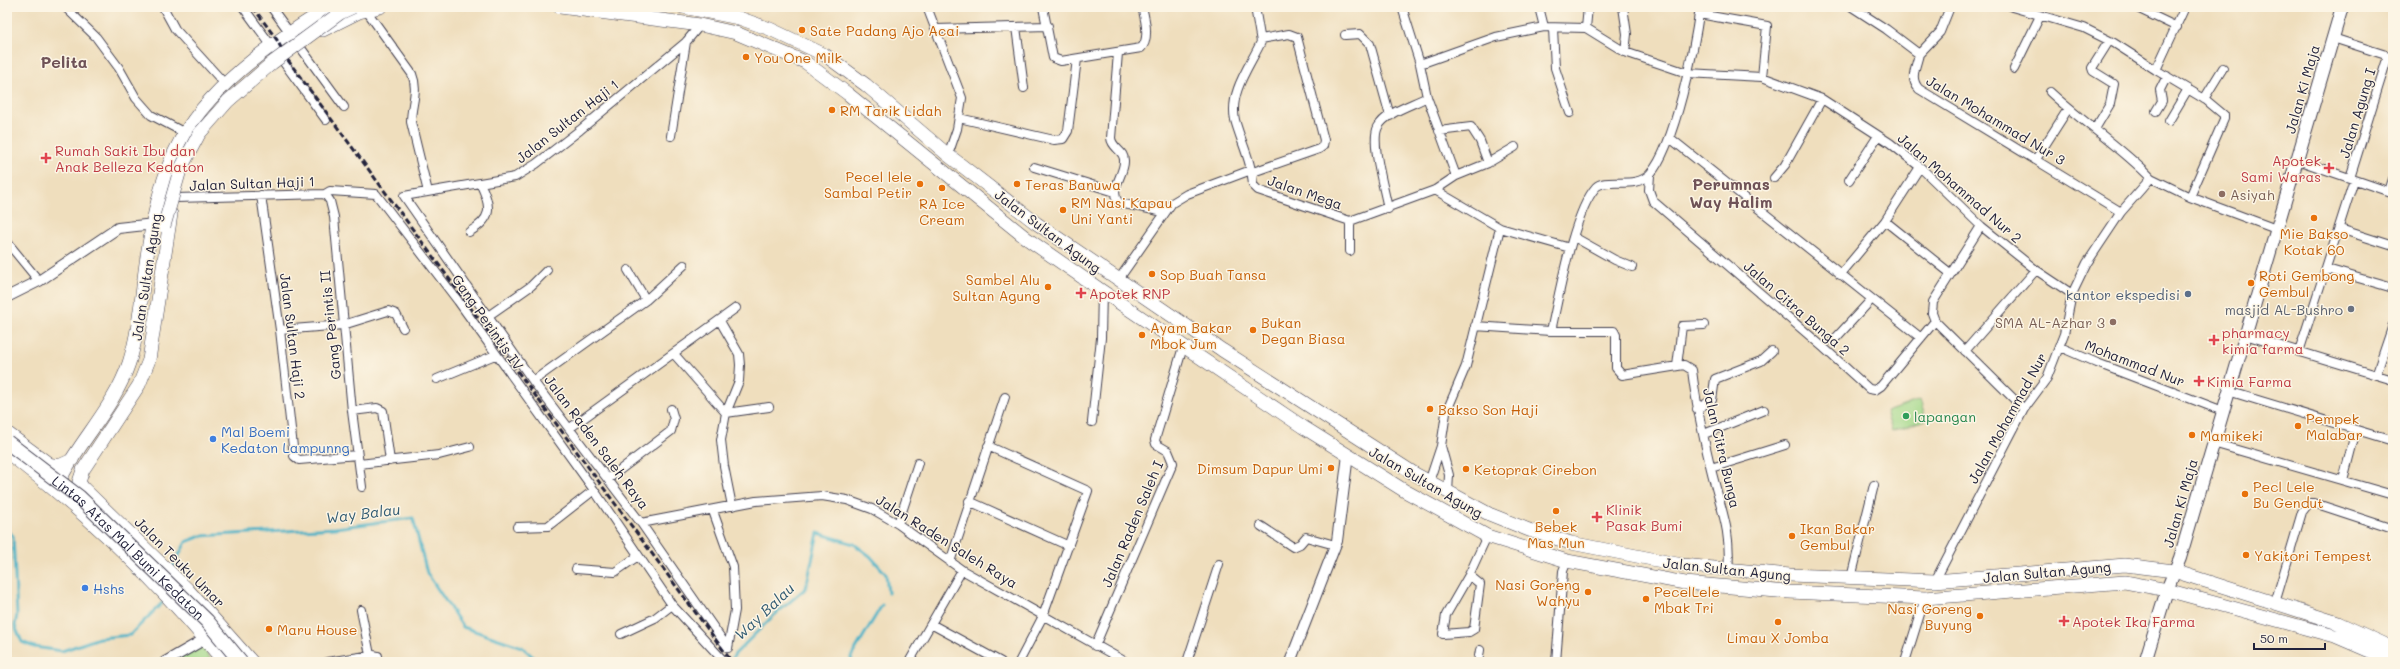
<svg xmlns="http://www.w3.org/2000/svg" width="2400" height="669" viewBox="0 0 2400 669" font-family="Mali,sans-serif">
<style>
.green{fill:#a2d889;stroke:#627d62}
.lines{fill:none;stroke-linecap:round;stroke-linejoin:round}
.stream{stroke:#47b1c6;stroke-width:3}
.minor-casing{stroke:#413e4e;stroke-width:10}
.tertiary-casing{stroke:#413e4e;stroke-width:12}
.secondary-casing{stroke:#413e4e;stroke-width:14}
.primary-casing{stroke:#413e4e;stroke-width:14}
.minor{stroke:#fff;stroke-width:8}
.tertiary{stroke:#fff;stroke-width:10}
.secondary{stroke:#fff;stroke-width:12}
.primary{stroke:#fff;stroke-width:13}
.rail{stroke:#22223b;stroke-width:3;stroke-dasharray:6 3;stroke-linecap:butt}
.primary-bridge-casing{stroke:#413e4e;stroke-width:14;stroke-linecap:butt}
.trunk-bridge-casing{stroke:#413e4e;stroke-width:16;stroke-linecap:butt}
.primary-bridge{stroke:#fff;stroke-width:13}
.trunk-bridge{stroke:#fff;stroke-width:14}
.food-dot{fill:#e8710a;stroke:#fcf5e5;stroke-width:1.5}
.health-dot{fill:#e0444e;stroke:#fcf5e5;stroke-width:1.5}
.education-dot{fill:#8d6e63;stroke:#fcf5e5;stroke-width:1.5}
.service-dot{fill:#5c6f8a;stroke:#fcf5e5;stroke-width:1.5}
.worship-dot{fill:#6b7280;stroke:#fcf5e5;stroke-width:1.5}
.leisure-dot{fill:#2e9e5b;stroke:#fcf5e5;stroke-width:1.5}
.shop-dot{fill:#3f7fe0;stroke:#fcf5e5;stroke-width:1.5}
.labels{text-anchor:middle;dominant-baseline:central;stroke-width:3;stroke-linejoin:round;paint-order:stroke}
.food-label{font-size:14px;fill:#c56008;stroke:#fcf5e5;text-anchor:start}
.street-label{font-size:14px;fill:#22223b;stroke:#fcf5e5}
.health-label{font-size:14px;fill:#be3a42;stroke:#fcf5e5;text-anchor:start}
.education-label{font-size:14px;fill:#785e54;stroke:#fcf5e5;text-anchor:start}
.service-label{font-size:14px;fill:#4e5e75;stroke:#fcf5e5;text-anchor:end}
.worship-label{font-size:14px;fill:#5b616d;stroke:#fcf5e5;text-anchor:end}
.leisure-label{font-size:14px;fill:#27864d;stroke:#fcf5e5;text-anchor:start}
.shop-label{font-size:14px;fill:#366cbe;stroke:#fcf5e5;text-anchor:start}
.water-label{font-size:15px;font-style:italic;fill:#315b73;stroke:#fcf5e5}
.quarter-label{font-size:16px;font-weight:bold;fill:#6f5257;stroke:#fcf5e5}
</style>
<rect width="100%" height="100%" fill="#fcf5e5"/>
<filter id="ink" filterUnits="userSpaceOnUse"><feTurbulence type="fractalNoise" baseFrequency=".025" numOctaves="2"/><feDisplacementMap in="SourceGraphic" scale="8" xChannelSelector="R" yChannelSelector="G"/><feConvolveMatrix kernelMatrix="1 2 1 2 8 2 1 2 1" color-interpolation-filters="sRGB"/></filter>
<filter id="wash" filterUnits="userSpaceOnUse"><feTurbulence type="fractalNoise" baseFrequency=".012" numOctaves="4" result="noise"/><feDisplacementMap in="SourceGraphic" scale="16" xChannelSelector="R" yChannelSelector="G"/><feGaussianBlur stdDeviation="0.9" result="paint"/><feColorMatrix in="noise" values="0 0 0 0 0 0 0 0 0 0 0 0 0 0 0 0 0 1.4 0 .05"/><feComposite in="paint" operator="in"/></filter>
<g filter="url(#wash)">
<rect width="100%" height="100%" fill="#efdebd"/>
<path class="green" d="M1920,400L1926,420L1892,431L1886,412Z
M199,644L213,662H168Z"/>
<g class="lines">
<path class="stream" d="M7,530L13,536L17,615L15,626L22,642L34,647L62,651L99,638L130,635L162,603
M173,566L186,542L201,536L335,528L413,518L427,573L463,627L522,647L539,662
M730,662L735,654L772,617L806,588L818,533L854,544L870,556L886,574L888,593
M852,662L851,657L882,605"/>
</g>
</g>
<g filter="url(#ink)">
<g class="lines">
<defs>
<path id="minor" d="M65,7L96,37L119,68L136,98L151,115L185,133
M163,7L175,29L225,84
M243,7L326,120
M271,7L344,107
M927,7L962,98L957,129L948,155
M1043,7L1053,58L1061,61L1141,48C1150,40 1145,18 1142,7
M1255,7L1261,42C1250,66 1229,92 1235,120C1241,142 1252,162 1253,185L1258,190L1350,221L1435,190L1456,176L1488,163L1515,147
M1402,7L1420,64L1427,97L1456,176
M1539,7L1544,27
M1623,7L1627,34L1625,52
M1852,7L1886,29L1919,54
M2012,7L2084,28L2114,43L2156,70
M2135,7L2177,27
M2185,7L2156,70L2206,100L2224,115V119L2190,197
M2261,7L2263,8
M366,10L412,74C419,91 411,104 411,122L428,192
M1699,14L1767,26L1762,77
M700,25L686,42L580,130L536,164L515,177L404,196L533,381L641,523L728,648
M1016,27L1024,88
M1553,28L1555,68L1570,113
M1586,28L1588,7
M936,29L1048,26
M1345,35L1360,34L1370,44L1390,116
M2333,38L2392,57
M1118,53L1111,138C1112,149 1125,150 1124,162C1124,175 1108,191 1119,203L1164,212
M1919,54C1916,68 1909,78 1919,89L2121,212
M1919,54L1940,32L1950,7
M1420,64L1496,37L1544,27L1586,28L1625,52L1687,73L1762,77L1822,99L1890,143L1920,167L1981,226L2036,270L2072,294
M2014,69L2040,16
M2050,92C2082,122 2120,146 2151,178
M2204,99L2223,68
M2156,111L2162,101L2160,90L2167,76
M959,118L1054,140L1063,139L1068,131L1077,59
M2169,121L2188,89
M2095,129L2110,104L2114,84L2093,71L2092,68L2109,41
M1439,131L1471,127L1480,141L1488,163
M671,136L686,42
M1670,138L1921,338
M2036,159L2068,109
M2297,160L2393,193
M1034,167L1115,192
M1253,172L1319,149L1323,146L1324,140L1297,37L1289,34L1261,39
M1650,175L1649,190L1653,201L1824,348L1869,389L1875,390L1881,386L1935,321
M1774,178L1785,165L1822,99
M2350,178L2388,56
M1849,180L1878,136
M1435,190L1500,228L1570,248
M2389,191L2393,179
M325,194L330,201L334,217L352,411L362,487
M261,195L280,330L294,456L299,460L357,455
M176,198L325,194L330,191L376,194L458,301L594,490L672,605L721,658
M1388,209C1385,191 1370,142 1378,127C1386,112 1413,105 1427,97
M1350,221V251
M1885,221L1950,273
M1981,226L1933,302L1932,313L1935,321L2024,409
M2340,229L2393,246
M469,232C492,219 492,208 481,185
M1574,237L1615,260L1632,267
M7,242L39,281
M2327,269L2393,288
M628,270L646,300
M1840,275L1885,221L1920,167
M1119,279L1172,203L1187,194L1251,170
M488,316L531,286L547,270
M720,321L739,354L740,365L739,381L726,413L721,440L724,466L732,506
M1475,326L1551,331H1614L1616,335V368L1622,375L1684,365L1692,370C1696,404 1703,436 1711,469C1720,507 1732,530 1728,570
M280,330L343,325L388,311L396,314L403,328
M1551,331C1559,296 1573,213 1596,187C1605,177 1636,190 1650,174C1675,147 1695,45 1700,7
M2245,335L2393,380
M1833,341L1871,300
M2060,347L2097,363L2223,411
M1965,351L2036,270
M2299,352L2354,180
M674,354L726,413L769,407
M1677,366L1682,326L1704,325
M2376,375L2393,325
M437,379L495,355
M533,381L646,300L684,265
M2228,391L2393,441
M1697,409L1712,400L1715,379L1761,361L1772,351
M352,411L377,408L383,411L390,461
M1092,422L1101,338L1102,291
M570,428L736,308
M1704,434L1764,410
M2213,443L2393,495
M988,446L1088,491L1043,616L1019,662
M1441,446L1449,475L1448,492
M359,464L439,455L470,447
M1711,468L1785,445
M608,479L671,431L674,419L671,409
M2343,480L2356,430
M1429,482L1441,446L1446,413L1466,366L1500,228
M969,501L1069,546
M713,511L733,567L735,610L728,648
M641,523L756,501L822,496L847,500L872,509L898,524L962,570L1126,662
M898,524L918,463
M1261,526L1293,547L1300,544L1306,537L1335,545
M517,527L548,526L594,490
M950,562L1005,397
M576,569L615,572L638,556
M1469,575L1480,584L1474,629L1469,632L1443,634L1446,615L1469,575L1487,536
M1851,578L1874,485
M1935,581L2024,409L2047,378L2064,334L2072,294L2087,263L2121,212L2151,178L2190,197L2276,229
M2275,603L2302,512L2309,503H2314L2393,529
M361,610L370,655
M931,624L1001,662
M621,634L655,618L672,605
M1095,646L1173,463L1168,451L1156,444L1155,440L1183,347
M327,662L373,655L378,656L379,662
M909,662L962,570
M1187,662L1219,564
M1478,662L1480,650
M1556,662L1563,571L1567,561
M1905,662L1925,598"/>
<path id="tertiary" d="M7,297L39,281L118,228L154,224
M165,662L205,639
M1290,662L1337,541L1348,455"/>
<path id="secondary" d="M2145,662L2167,590L2180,558L2342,7"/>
<path id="primary" d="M560,7L700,25L736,33L805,62L848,94L1026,238L1102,291L1303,427L1405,491L1487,536L1567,561L1685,583L1789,592L1925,598L2125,582L2167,590L2335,636L2393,661
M683,7L739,18L770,29L825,55L866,85L948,155L1036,223L1222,350L1415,474L1489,514L1529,530L1571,543L1682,565L1790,575L1935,581L2125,565L2174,571L2338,623L2393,648
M323,30L359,12L380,7
M171,214L149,360L139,385L83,470L79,482L83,488L187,589L252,662
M7,433L49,464L59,466L72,460
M7,452C87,513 160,583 224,662
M61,494L60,482L63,474C84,436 115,405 129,363C141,326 142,282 149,244C154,213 161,180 175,151C204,89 273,42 330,7"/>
</defs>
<use href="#minor" class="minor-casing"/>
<use href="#tertiary" class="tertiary-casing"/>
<use href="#secondary" class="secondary-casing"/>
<use href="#primary" class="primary-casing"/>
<use href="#minor" class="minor"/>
<use href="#tertiary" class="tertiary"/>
<use href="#secondary" class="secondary"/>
<use href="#primary" class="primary"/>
<path class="rail" d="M253,7L277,40L287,59L732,662"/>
<defs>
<path id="primary-bridge" d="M164,226L180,170L199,134L228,101L272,63L340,13L353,7"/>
<g id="trunk-bridge">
<path id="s1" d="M7,442L79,497L207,621L241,662"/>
</g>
</defs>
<use href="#primary-bridge" class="primary-bridge-casing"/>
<use href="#trunk-bridge" class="trunk-bridge-casing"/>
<use href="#primary-bridge" class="primary-bridge"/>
<use href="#trunk-bridge" class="trunk-bridge"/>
</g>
</g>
<g class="food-dot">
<circle cx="802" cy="30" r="4"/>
<circle cx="746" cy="57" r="4"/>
<circle cx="832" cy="110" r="4"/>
<circle cx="920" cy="184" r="4"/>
<circle cx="1017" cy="184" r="4"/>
<circle cx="942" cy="188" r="4"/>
<circle cx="1063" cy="210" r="4"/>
<circle cx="2314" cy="218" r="4"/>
<circle cx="1152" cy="274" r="4"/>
<circle cx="2251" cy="283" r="4"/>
<circle cx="1048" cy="287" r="4"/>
<circle cx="1253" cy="330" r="4"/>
<circle cx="1142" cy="335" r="4"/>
<circle cx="1430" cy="409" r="4"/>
<circle cx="2298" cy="426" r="4"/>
<circle cx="2192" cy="435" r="4"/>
<circle cx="1331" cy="468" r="4"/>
<circle cx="1466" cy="469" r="4"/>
<circle cx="2245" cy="494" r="4"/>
<circle cx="1556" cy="511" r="4"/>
<circle cx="1792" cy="536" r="4"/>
<circle cx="2246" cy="555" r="4"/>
<circle cx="1588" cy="592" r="4"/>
<circle cx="1646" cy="599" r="4"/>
<circle cx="1980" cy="616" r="4"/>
<circle cx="1778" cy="622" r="4"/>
<circle cx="269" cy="629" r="4"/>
</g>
<g class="health-dot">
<path d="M44 152h4v4h4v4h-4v4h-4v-4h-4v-4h4z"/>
<path d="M2327 162h4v4h4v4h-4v4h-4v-4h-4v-4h4z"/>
<path d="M1079 287h4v4h4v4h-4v4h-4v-4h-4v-4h4z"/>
<path d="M2212 334h4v4h4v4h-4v4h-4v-4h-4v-4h4z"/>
<path d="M2197 375h4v4h4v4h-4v4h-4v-4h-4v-4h4z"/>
<path d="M1595 511h4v4h4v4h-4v4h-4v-4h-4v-4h4z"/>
<path d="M2062 615h4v4h4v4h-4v4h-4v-4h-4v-4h4z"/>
</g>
<g class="education-dot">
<circle cx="2222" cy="194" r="4"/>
<circle cx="2113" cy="322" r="4"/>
</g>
<circle class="service-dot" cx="2188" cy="294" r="4"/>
<circle class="worship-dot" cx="2351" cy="309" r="4"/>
<circle class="leisure-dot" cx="1906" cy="416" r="4"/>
<g class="shop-dot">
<circle cx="213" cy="439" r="4"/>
<circle cx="85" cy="588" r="4"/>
</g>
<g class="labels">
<g class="food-label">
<text x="810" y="30">Sate Padang Ajo Acai</text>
<text x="754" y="57">You One Milk</text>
<text x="840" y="110">RM Tarik Lidah</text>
<text x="912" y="176" text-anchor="end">Pecel lele<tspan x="912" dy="16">Sambal Petir</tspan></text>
<text x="1025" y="184">Teras Banuwa</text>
<text x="1071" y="202">RM Nasi Kapau<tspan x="1071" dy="16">Uni Yanti</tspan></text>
<text x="942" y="203" text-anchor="middle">RA Ice<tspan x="942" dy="16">Cream</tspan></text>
<text x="2314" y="233" text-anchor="middle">Mie Bakso<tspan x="2314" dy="16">Kotak 60</tspan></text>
<text x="1160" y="274">Sop Buah Tansa</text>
<text x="2259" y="275">Roti Gembong<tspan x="2259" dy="16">Gembul</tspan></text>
<text x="1040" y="279" text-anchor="end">Sambel Alu<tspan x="1040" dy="16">Sultan Agung</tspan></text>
<text x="1261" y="322">Bukan<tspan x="1261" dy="16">Degan Biasa</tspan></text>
<text x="1150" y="327">Ayam Bakar<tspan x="1150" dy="16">Mbok Jum</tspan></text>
<text x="1438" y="409">Bakso Son Haji</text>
<text x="2306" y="418">Pempek<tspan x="2306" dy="16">Malabar</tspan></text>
<text x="2200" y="435">Mamikeki</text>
<text x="1323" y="468" text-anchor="end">Dimsum Dapur Umi</text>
<text x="1474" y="469">Ketoprak Cirebon</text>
<text x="2253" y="486">Pecl Lele<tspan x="2253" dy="16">Bu Gendut</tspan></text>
<text x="1556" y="526" text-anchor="middle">Bebek<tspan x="1556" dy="16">Mas Mun</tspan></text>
<text x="1800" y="528">Ikan Bakar<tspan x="1800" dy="16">Gembul</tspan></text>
<text x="2254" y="555">Yakitori Tempest</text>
<text x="1580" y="584" text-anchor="end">Nasi Goreng<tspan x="1580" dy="16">Wahyu</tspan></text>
<text x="1654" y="591">PecelLele<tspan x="1654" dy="16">Mbak Tri</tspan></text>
<text x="1972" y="608" text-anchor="end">Nasi Goreng<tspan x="1972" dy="16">Buyung</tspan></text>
<text x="277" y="629">Maru House</text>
<text x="1778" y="637" text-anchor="middle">Limau X Jomba</text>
</g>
<g class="street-label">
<text transform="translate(2302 89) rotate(-74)">Jalan Ki Maja</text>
<text transform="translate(2357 113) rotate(-73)">Jalan Agung I</text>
<text transform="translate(1996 120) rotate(31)">Jalan Mohammad Nur 3</text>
<text transform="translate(567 121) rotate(-38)">Jalan Sultan Haji 1</text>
<text transform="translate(252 183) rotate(-2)">Jalan Sultan Haji 1</text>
<text transform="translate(1960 188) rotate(41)">Jalan Mohammad Nur 2</text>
<text transform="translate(1305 192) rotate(19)">Jalan Mega</text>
<text transform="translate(1048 231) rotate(37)">Jalan Sultan Agung</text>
<text transform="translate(146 277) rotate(-81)">Jalan Sultan Agung</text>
<text transform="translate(1797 308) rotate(41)">Jalan Citra Bunga 2</text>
<text transform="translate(488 322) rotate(55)">Gang Perintis IV</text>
<text transform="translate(330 325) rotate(-96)">Gang Perintis II</text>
<text transform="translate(293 336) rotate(83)">Jalan Sultan Haji 2</text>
<text transform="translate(2135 363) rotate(21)">Mohammad Nur</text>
<text transform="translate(2007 418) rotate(-61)">Jalan Mohammad Nur</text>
<text transform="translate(597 442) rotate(53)">Jalan Raden Saleh Raya</text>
<text transform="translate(1722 448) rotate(77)">Jalan Citra Bunga</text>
<text transform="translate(1426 482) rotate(30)">Jalan Sultan Agung</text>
<text transform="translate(2180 503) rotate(-74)">Jalan Ki Maja</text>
<text transform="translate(1132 524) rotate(-67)">Jalan Raden Saleh I</text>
<text transform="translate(947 541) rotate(32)">Jalan Raden Saleh Raya</text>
<text stroke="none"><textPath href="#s1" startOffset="161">Lintas Atas Mal Bumi Kedaton</textPath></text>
<text transform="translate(180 562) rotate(45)">Jalan Teuku Umar</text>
<text transform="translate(1727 569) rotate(6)">Jalan Sultan Agung</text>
<text transform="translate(2047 572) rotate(-5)">Jalan Sultan Agung</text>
</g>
<g class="health-label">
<text x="55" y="150">Rumah Sakit Ibu dan<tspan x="55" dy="16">Anak Belleza Kedaton</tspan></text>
<text x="2321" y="160" text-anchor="end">Apotek<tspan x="2321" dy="16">Sami Waras</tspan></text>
<text x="1089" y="293">Apotek RNP</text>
<text x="2222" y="332">pharmacy<tspan x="2222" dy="16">kimia farma</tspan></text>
<text x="2207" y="381">Kimia Farma</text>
<text x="1606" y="509">Klinik<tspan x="1606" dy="16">Pasak Bumi</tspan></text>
<text x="2072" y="621">Apotek Ika Farma</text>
</g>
<g class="education-label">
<text x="2230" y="194">Asiyah</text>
<text x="2105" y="322" text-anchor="end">SMA AL-Azhar 3</text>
</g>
<g class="service-label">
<text x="2180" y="294">kantor ekspedisi</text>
</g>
<g class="worship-label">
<text x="2343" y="309">masjid AL-Bushro</text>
</g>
<g class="leisure-label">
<text x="1914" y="416">lapangan</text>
</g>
<g class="shop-label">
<text x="221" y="431">Mal Boemi<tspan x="221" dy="16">Kedaton Lampunng</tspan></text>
<text x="93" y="588">Hshs</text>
</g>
<g class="water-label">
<text transform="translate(363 513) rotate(-7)">Way Balau</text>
<text transform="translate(764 611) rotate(-43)">Way Balau</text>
</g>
<g class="quarter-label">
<text x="64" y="61">Pelita</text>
<text x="1731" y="183">Perumnas<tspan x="1731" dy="18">Way Halim</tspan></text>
</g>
</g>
<rect width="2400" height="669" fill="none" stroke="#fcf5e5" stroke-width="24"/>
<path d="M2254 643v6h71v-6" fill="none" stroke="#22223b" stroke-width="2"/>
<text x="2260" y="643" font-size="12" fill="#22223b" stroke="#fcf5e5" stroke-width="3" paint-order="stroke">50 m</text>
</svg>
